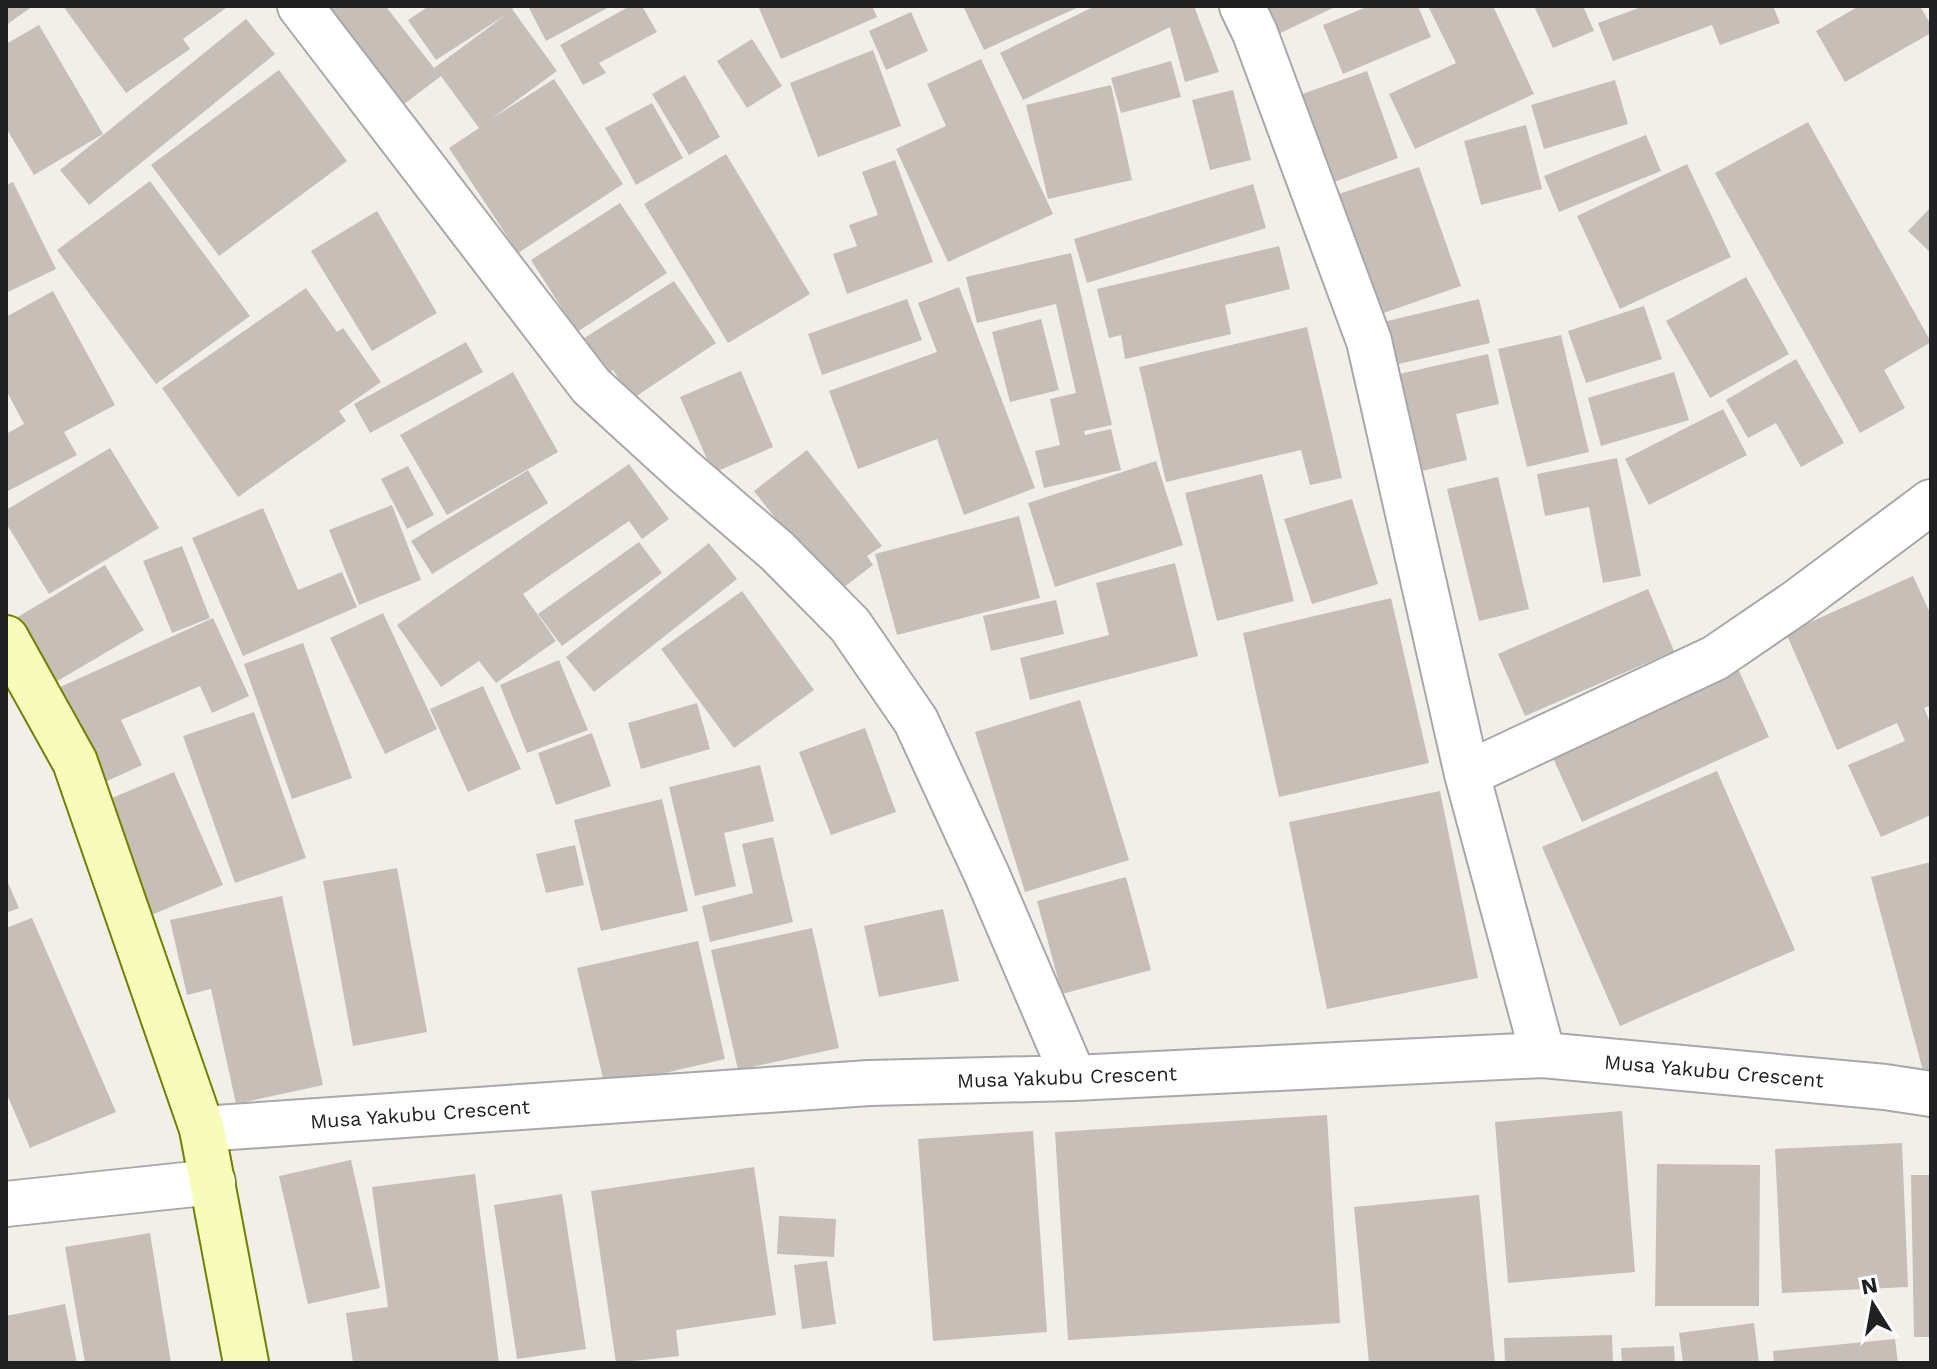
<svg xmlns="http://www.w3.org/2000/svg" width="1937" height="1369" viewBox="0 0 1937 1369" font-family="'Work Sans',sans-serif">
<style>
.building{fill:#c7beb7}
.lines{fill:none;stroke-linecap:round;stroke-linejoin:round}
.street-casing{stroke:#a8a8a8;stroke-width:48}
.secondary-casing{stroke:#708001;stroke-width:48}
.street{stroke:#fff;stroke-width:44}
.secondary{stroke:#f8fcbb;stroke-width:44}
.labels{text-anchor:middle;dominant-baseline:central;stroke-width:8;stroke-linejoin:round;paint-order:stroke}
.street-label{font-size:20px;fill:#212121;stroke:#fff}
</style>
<rect width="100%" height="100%" fill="#f2efe8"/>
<path class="building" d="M6,6H33L6,25Z
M63,6H224L226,8L183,39L190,49L126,93Z
M318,6H389L387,8L434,68L507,14L436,60L408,20L429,6H517L512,9L557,71L491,119L554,79L623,184L518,253L449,148L479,128L441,76L399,108Z
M528,6H611L546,41Z
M630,6H642L657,32L599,63L606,73L583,85L560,45Z
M758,6H872L877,17L781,59Z
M963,6H1081L984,50Z
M1095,6H1194L1219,72L1185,82L1170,27L1023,100L1000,53Z
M1254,6H1337L1270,38Z
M1369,6H1418L1431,37L1343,74L1323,25Z
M1428,6H1493L1534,94L1415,149L1389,94L1456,63Z
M1534,6H1583L1594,31L1553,48Z
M1644,6H1773L1780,23L1720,45L1712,25L1613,61L1598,23Z
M1859,6H1920L1931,25V33L1845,82L1816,31Z
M911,12L928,51L886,70L869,31Z
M246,19L275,54L89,205L60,170Z
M39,25L103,134L34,175L6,128V44Z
M752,39L782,86L747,108L717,61Z
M873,50L901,126L818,157L790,83Z
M981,59L1053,214L948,262L896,149L946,126L927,84Z
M1171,61L1181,97L1121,113L1111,78Z
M279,70L347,161L219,256L151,165Z
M1367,71L1398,158L1321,187L1288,99Z
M685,75L720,137L689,155L652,94Z
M1615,80L1628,124L1544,149L1531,105Z
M1111,85L1132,180L1048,199L1026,105Z
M1233,90L1251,160L1210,170L1192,100Z
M652,103L683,158L636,185L605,128Z
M1808,122L1931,342L1884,370L1905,408L1860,433L1715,173Z
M1526,125L1542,189L1481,205L1464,141Z
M1646,135L1661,171L1559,212L1544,176Z
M726,154L810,294L728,343L644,204Z
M895,160L933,262L847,294L833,254L857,246L849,225L878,215L862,172Z
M1687,164L1731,257L1620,309L1577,216Z
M1419,167L1461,286L1372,317L1330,197Z
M150,181L250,316L156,384L57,250Z
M13,182L56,269L6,293V185Z
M1253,184L1266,228L1087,283L1074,239Z
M620,203L667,273L577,332L531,260Z
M1931,207V253L1908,231Z
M377,211L437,313L372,351L311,251Z
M1279,246L1290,289L1225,305L1231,334L1125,359L1121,335L1109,338L1097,289Z
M1071,253L1112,425L1084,431L1085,435L1111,429L1121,470L1044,488L1035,451L1060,445L1050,399L1076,393L1056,304L977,323L966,277Z
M1746,277L1789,354L1710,398L1666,321Z
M674,281L716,343L632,399L613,370L599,379L575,344Z
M959,287L1035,488L964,515L937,439L858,469L829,391L937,352L918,303Z
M306,288L337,332L343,328L381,382L339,411L346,421L238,497L162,388Z
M53,291L115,405L64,432L77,455L6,492V434L24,424L6,390V317Z
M907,299L922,340L822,375L808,334Z
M1479,299L1490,343L1390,366L1379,323Z
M1644,306L1662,359L1586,383L1568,331Z
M1041,319L1059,390L1010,402L992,332Z
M1307,327L1342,478L1310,485L1301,450L1166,482L1139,367Z
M1561,335L1589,452L1527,467L1498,349Z
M466,342L483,372L370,433L354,404Z
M1488,354L1499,404L1456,414L1467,460L1422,471L1399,374Z
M1796,359L1844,443L1801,467L1776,423L1748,438L1726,400Z
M741,371L773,447L713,473L680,397Z
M513,372L558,452L447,515L400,435Z
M1674,372L1689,420L1601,446L1588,398Z
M1723,409L1747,455L1649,505L1625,459Z
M110,448L159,528L49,594L6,523V510Z
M807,450L882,546L867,556L873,565L835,594L754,491Z
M1617,458L1641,576L1603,583L1589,507L1545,516L1537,474Z
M1156,461L1183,545L1055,587L1028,503Z
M629,464L669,519L642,539L629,521L523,594L556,641L496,683L479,661L441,687L397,625Z
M408,466L434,515L407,529L381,479Z
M528,470L548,503L432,574L411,541Z
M1262,474L1294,601L1217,621L1185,493Z
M1498,477L1529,609L1479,621L1447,489Z
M1352,499L1378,584L1312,604L1284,519Z
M392,505L421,580L359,605L329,530Z
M263,508L298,590L342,572L357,607L243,656L192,538Z
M1019,516L1040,598L897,635L875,554Z
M639,542L662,573L562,646L538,614Z
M709,543L737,579L594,692L566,657Z
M182,546L210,618L172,633L143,561Z
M1175,563L1198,656L1030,700L1020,658L1109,635L1096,583Z
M105,565L144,630L44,689L6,624Z
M1913,576L1931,615V705L1924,708L1931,725V815L1881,837L1848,765L1905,741L1897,723L1837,750L1786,633Z
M1648,589L1674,651L1525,716L1498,654Z
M742,591L814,690L734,748L661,649Z
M1391,598L1429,763L1279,797L1243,633Z
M1056,600L1064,634L991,651L983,616Z
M383,613L437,729L385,754L330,638Z
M213,618L249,696L212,713L200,686L121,720L142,765L92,788L49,692Z
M303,643L352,778L292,799L244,664Z
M559,660L588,730L527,753L500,685Z
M1735,662L1769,737L1582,822L1548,747Z
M483,686L521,769L468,792L430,709Z
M1080,700L1129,860L1025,892L975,732Z
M697,703L710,749L641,769L628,723Z
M254,712L306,858L235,883L183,736Z
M865,728L896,812L831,835L799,752Z
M592,733L611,786L556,805L538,753Z
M760,765L774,821L724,833L736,886L695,896L669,787Z
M1717,771L1795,950L1620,1026L1542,847Z
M174,772L223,885L149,916L100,803Z
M1440,791L1478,978L1327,1009L1289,822Z
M662,799L688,911L601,931L574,820Z
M773,837L793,922L710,942L702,906L753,893L742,844Z
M575,845L584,885L546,893L536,854Z
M1931,862V1081L1926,1082L1871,877Z
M397,868L427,1032L353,1046L323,881Z
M1126,877L1151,970L1062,994L1037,901Z
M6,878L19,908L6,913Z
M282,896L323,1085L236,1104L211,989L187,995L170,920Z
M943,909L959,981L879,997L864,926Z
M32,918L116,1112L30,1148L6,1092V928Z
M812,928L839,1048L738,1070L711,950Z
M698,941L725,1059L605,1087L577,968Z
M1622,1111L1635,1272L1508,1283L1495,1122Z
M1327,1115L1340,1323L1068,1340L1055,1132Z
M1033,1131L1047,1332L933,1341L918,1139Z
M1902,1143L1908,1287L1782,1293L1775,1149Z
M351,1160L380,1288L308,1304L279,1176Z
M1657,1164L1760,1165L1759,1306H1655Z
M754,1167L776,1315L676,1330L679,1356L616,1363L591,1191Z
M475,1174L499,1363H353L346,1313L388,1307L372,1187Z
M1911,1175H1931V1337H1914Z
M562,1194L586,1349L517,1359L494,1205Z
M1479,1195L1495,1363H1369L1354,1207Z
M779,1216L836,1219L834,1257L777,1254Z
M150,1233L171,1363H85L65,1247Z
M827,1261L836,1324L802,1329L794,1265Z
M65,1304L77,1363H6V1316Z
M1754,1323L1759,1363H1683L1679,1333Z
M1612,1335L1613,1363H1505L1504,1338Z
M1895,1339L1898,1363H1774L1773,1351Z
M1674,1346L1675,1363H1622L1621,1348Z"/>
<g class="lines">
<defs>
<path id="street" d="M300,6L591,386L684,471L777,551L850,625L916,721L987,875L1074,1078
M1242,6L1255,33L1369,341L1467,774L1543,1055
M1467,774L1715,658L1797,602L1931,502
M202,1129L869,1083L1074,1078L1543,1055L1885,1087L1931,1094
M6,1204L213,1182"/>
<path id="secondary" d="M6,638L75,762L202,1129L246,1363"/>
</defs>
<use href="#street" class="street-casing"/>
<use href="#secondary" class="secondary-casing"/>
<use href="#street" class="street"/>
<use href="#secondary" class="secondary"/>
</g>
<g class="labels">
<g class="street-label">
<text transform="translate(1714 1071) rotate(5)">Musa Yakubu Crescent</text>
<text transform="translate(1067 1077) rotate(-2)">Musa Yakubu Crescent</text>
<text transform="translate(420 1114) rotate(-4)">Musa Yakubu Crescent</text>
</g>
</g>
<rect width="1937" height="1369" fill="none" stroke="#212121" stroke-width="16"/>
<g transform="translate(1873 1305) rotate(349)" stroke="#ffffff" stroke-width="6" paint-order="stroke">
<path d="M0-6L14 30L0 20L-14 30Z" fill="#212121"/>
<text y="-12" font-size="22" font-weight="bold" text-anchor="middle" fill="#212121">N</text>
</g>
</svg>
